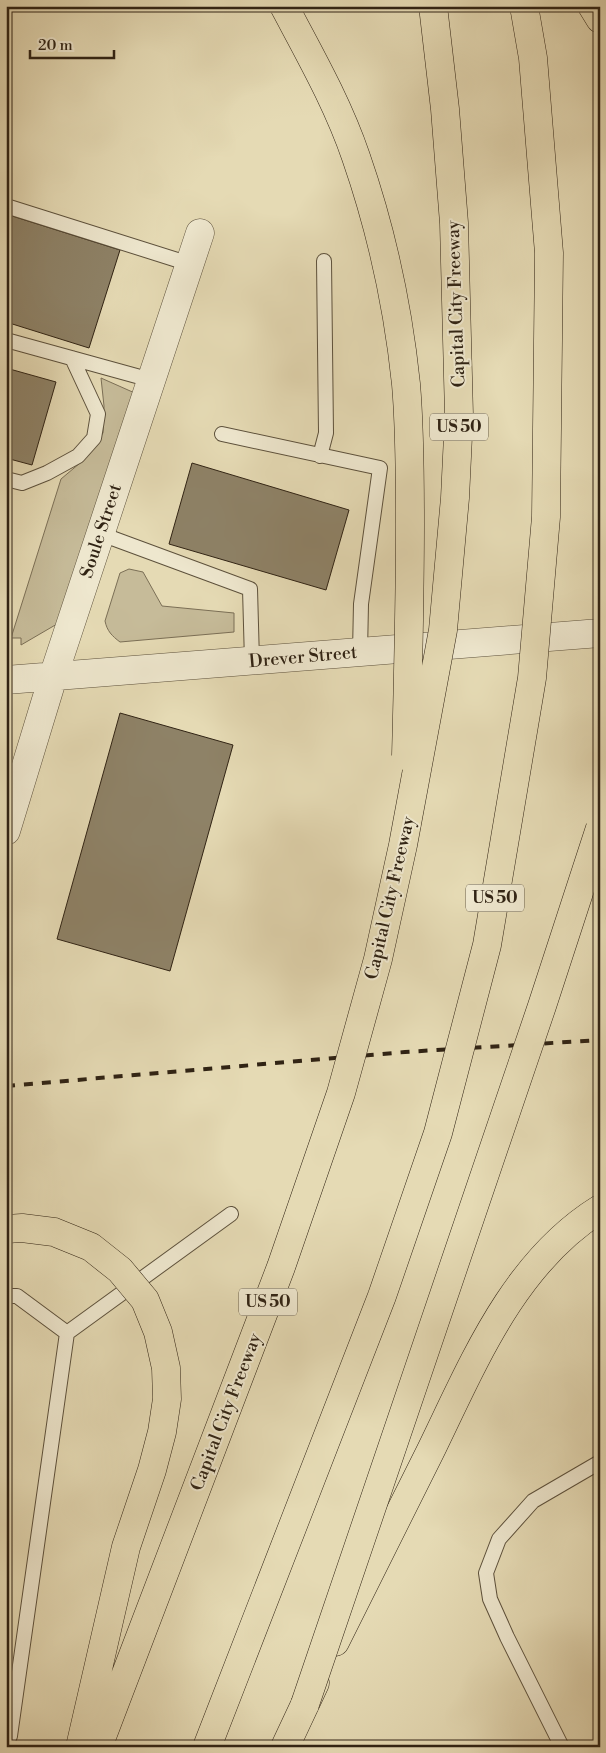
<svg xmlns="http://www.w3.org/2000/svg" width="606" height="1753" viewBox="0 0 606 1753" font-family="'Libre Bodoni',serif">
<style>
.green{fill:#c6bb99;stroke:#7b6f56}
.building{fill:#8e8267;stroke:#302314}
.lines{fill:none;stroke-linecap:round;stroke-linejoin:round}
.lane-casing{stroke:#5d513c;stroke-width:16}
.street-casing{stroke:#5d513c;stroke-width:29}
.highway-casing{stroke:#302314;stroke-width:29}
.lane{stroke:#eee7ce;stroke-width:14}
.street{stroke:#eee7ce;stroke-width:28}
.highway{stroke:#e5dab4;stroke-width:28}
.rail{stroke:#302314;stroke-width:4;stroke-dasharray:9 9;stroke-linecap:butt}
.highway-bridge-casing{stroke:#302314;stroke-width:29;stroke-linecap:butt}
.highway-bridge{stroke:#e5dab4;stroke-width:28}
.labels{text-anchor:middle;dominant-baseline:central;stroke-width:4;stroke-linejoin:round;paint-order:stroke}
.shield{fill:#eee7ce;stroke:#695e4c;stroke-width:1}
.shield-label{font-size:16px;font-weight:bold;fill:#302314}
.street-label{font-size:18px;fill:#302314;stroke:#eee7ce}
</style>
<rect width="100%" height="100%" fill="#e5dab4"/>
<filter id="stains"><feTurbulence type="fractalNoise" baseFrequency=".004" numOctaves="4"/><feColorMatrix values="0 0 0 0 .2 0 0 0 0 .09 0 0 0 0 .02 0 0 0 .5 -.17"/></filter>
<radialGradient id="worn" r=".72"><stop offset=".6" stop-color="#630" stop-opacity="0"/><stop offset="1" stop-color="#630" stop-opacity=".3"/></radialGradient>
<path class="green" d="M101,378L137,394L57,624L21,645V638H11L61,479L80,463L103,433L104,406Z
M129,569L143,572L162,606L234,613V632L120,642C112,636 107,631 105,621L120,573Z"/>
<path class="building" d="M6,214L120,250L89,348L6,322Z
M6,368L56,382L32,465L6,458Z
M192,463L349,510L326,590L169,544Z
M120,713L233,745L170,971L57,939Z"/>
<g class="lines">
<defs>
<path id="lane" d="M6,206L190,264
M6,340L151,380
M222,434L380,468L361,604L360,652
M320,456L326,433L324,261
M6,479L22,483L47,473L78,456L94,438L98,414L72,358
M101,534L250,589L252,661
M6,1296H17L67,1333L10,1736L6,1745
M67,1333L231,1214
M562,1747L507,1637L490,1599L486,1573L499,1539L533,1501L600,1462"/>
<path id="street" d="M6,680L600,633
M6,831L53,677L200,233"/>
<path id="highway" d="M592,6L600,19
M335,1642C367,1579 398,1515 430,1452C473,1364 513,1263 600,1209
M285,1747L315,1683"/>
</defs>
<use href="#lane" class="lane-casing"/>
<use href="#street" class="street-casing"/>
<use href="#highway" class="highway-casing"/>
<use href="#lane" class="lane"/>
<use href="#street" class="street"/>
<use href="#highway" class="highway"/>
<path class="rail" d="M6,1086L405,1052L600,1040"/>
<defs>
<path id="highway-bridge" d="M284,6C310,55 338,104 356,157C381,229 398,307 406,384C410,430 410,477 410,523C410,601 408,679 406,756
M6,1229L22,1228L54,1232L91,1247L120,1270L145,1300L158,1332L166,1368L167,1399L162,1432L152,1470L126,1547L80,1747
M305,1704L542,1006L600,828
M98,1747L281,1267L341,1093L378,959L403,845L443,630L455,498L459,415L454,223L445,109L433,6
M207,1747L382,1296L438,1133L487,945L532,678L546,517L549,253L533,58L524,6"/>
</defs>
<use href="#highway-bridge" class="highway-bridge-casing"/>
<use href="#highway-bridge" class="highway-bridge"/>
</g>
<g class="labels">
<g class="shield">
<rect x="430" y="413.5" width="58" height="27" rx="4"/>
<rect x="466" y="884.5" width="58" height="27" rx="4"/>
<rect x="239" y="1288.5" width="58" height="27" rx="4"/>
</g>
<g class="shield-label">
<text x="459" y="427">US 50</text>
<text x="495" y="898">US 50</text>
<text x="268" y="1302">US 50</text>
</g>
<g class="street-label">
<text transform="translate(456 304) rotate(-92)">Capital City Freeway</text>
<text transform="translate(101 531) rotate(-72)">Soule Street</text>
<text transform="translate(303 657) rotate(-5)">Drever Street</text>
<text transform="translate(390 898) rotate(-77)">Capital City Freeway</text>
<text transform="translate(226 1412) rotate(-69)">Capital City Freeway</text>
</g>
</g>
<rect width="606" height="1753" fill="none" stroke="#e5dab4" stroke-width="25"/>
<rect x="8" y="8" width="591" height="1738" fill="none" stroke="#302314" stroke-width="2.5"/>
<rect x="12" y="12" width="581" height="1728" fill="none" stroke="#302314"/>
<path d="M30 50v8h84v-8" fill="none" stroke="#302314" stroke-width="2.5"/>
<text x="38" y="50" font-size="15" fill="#302314" stroke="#eee7ce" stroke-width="4" paint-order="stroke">20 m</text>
<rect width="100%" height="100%" filter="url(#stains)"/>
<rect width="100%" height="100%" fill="url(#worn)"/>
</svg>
